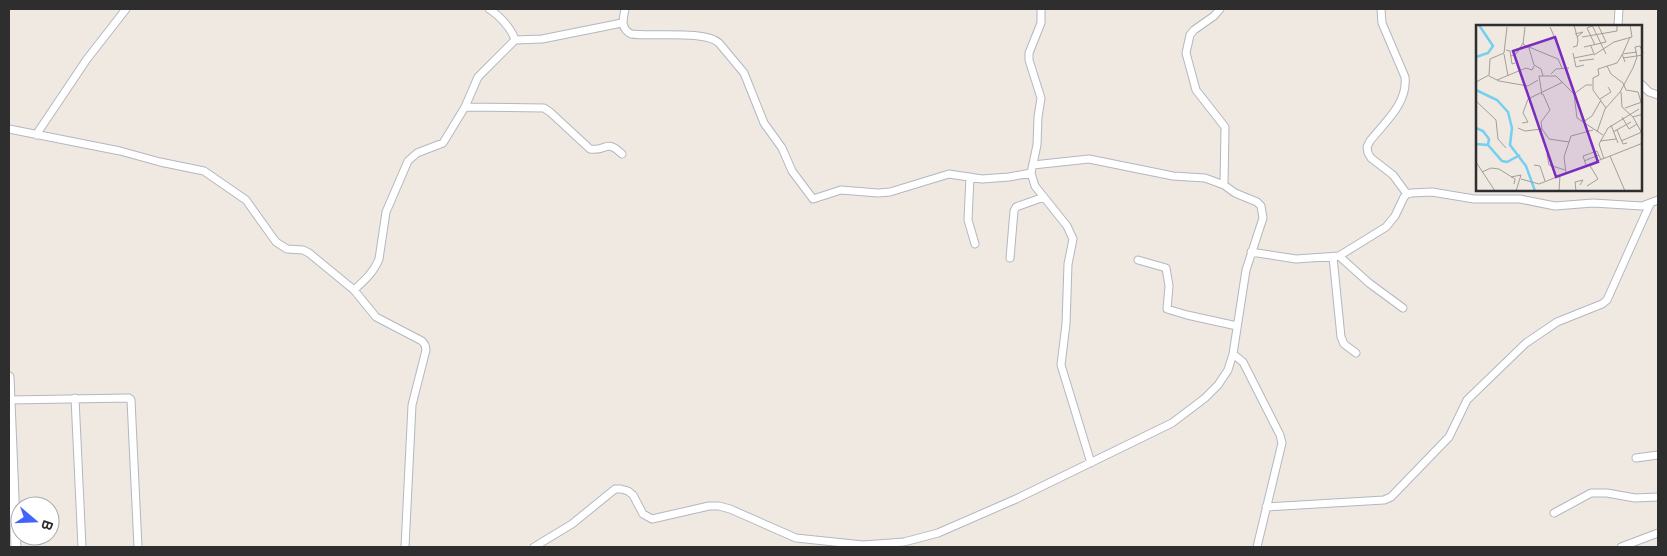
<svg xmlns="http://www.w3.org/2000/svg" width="1667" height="556" viewBox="0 0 1667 556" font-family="'Varela Round',sans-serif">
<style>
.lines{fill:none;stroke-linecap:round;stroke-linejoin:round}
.minor-casing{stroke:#b4b7c1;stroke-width:9}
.tertiary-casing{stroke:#b4b7c1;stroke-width:11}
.minor{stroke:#fff;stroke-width:7}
.tertiary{stroke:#fff;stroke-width:9}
.inset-river{fill:none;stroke:#75cff0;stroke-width:2.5}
.inset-road{fill:none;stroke:#a29e99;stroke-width:1}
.view{fill:#7b2cbf;fill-opacity:0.15;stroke:#7b2cbf;stroke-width:2.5}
.inset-edge{fill:none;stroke:#2e2e2e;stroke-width:2.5}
</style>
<rect width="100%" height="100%" fill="#efe9e1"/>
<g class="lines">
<defs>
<path id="minor" d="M489,9C499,15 512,29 515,40
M625,9C623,19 620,28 631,34C652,37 705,30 719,43L744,73L764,123L782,148L792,171L813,199L841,190L878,193L890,192L949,174L982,179L1009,177L1031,173
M1041,9V23L1029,53V60L1041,98L1038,117L1037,145L1031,173L1035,186L1067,226L1073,239L1068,264L1066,324L1061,365L1091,463
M1220,9L1214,16L1194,30L1190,35L1186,53L1196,90L1225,127L1224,185
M1381,9L1382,23L1405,77C1408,103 1385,122 1370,141L1367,147L1368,153L1371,158L1393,175L1407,194
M1618,26L1619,9
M1641,84L1649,92L1658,95
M465,107L544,108L550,112L590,149C607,152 605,138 622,154
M9,129L120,151L160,162L204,171L246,200L276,242L287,249L303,250L309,253L354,290L376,317L422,341L425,345L426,350L412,405L405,547
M36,135L87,59L126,9
M970,177L968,220L975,244
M1251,252L1296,259L1339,256L1386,227L1395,216L1404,197L1407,194L1411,193L1432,192L1474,199H1520L1555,206L1593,203L1642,206L1658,200
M1339,256L1369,283L1403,308
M1333,257L1341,337L1344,344L1356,353
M1010,258L1014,211L1016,207L1044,197
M1138,260L1166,268L1169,286L1167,309L1187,315L1237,326
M354,290C365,280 374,272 379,259L386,212L408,161L417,153L443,143L465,107L478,77L515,40L542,39L622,23
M1233,354L1243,362L1280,435L1282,443L1257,547
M75,398L82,547
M10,400L129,398L131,400L138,547
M1636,458L1658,455
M1266,507L1384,500L1391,497L1449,437L1467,400L1526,343L1557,322L1602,304L1607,300L1650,204
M1554,513L1591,493H1607L1635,498L1658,497
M534,547L572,524L615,489H621L628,491L633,495L643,514L652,519L709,506H719L730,509L796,538L863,545L904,542L938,533L1016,499L1172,423L1205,398L1218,385L1228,370L1233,354L1246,270L1263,218L1261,206L1257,202L1235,193L1224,185L1205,178L1173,176L1089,159L1033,165
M1621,547L1658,533"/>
<path id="tertiary" d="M9,377L16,547"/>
</defs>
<use href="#minor" class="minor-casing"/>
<use href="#tertiary" class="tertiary-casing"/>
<use href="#minor" class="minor"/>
<use href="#tertiary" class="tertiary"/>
</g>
<g transform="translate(1476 25)">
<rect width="166" height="166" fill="#efe9e1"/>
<path class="inset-river" d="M0,32L12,28L17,21L3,0M0,65L21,75L32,87L36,103L34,120L50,141L59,166M0,103L7,106L13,114L12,120M0,119L12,120L26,136L31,137L44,130"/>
<path class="inset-road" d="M11,0H86M116,0L130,29M116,1L111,3L119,20M49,2L47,19L53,23L58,40L65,44L67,51M74,2L82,20M99,9L107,7L101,12M106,12L141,6V0M53,22L82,34L86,43M97,22L101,21L102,15L98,0M108,22L130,17L122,0M30,25L34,26L36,39L39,38M97,28L100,42L108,40M147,28L154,12M28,29L32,51M118,30L138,17L156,12L154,0M35,31L41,28L47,18M98,33L118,29L115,21M147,33L167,30M103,36L118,34M149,37L146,29L161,27M131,41L135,49L147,58M75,49L80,44L93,43M13,51L23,56L52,61L62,55M21,55L50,43L56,45L58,41M0,57L13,50L14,34L28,28L31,2M147,58L150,65L162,67L165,77M145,67L146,82L157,92M98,69L110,60H116M66,70L63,51H80L98,69L101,93L127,110M124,74L135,67L132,62M0,76L20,95L22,114L30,123M130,83L117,65V53L123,50L122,44L141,38L146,30M149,83L166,77M167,89L157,92L167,110M146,92L153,104L161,99M107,97L116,91L125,75M46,98L52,97L47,88L52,74L87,57M135,100L142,118M42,103L49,106L66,104L65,97L74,85L67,69M66,104L73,114L93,117M141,105L147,119L151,118M121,107L129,84L144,67L157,43L161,32L159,22L164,21L167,28M137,107L155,97M124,116L140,114M145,116L166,107M71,129L73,140L89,145M134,131L149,166M128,134L123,119L132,103L163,84M108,136L123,130M0,137L19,166M58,140L64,141L69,156M110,140L107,131L121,126L125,135M6,147L15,143L23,144L39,154L38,159M90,148L88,132L95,111L117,105M35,152L45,150L40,166M45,154L63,159L167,118M111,161L122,154L113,139M83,166L84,150M100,166L99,157L107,155L104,160"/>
<path class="view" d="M79,12L122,137L80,152L37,26Z"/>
<rect width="166" height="166" class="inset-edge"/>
</g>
<rect width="1667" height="556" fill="none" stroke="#2e2e2e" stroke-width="20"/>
<g transform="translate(35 521) rotate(109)"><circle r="24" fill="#ffffff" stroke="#ababab"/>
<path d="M0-4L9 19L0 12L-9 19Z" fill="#4264fb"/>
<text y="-8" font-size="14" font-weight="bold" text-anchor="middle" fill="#2e2e2e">B</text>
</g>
</svg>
